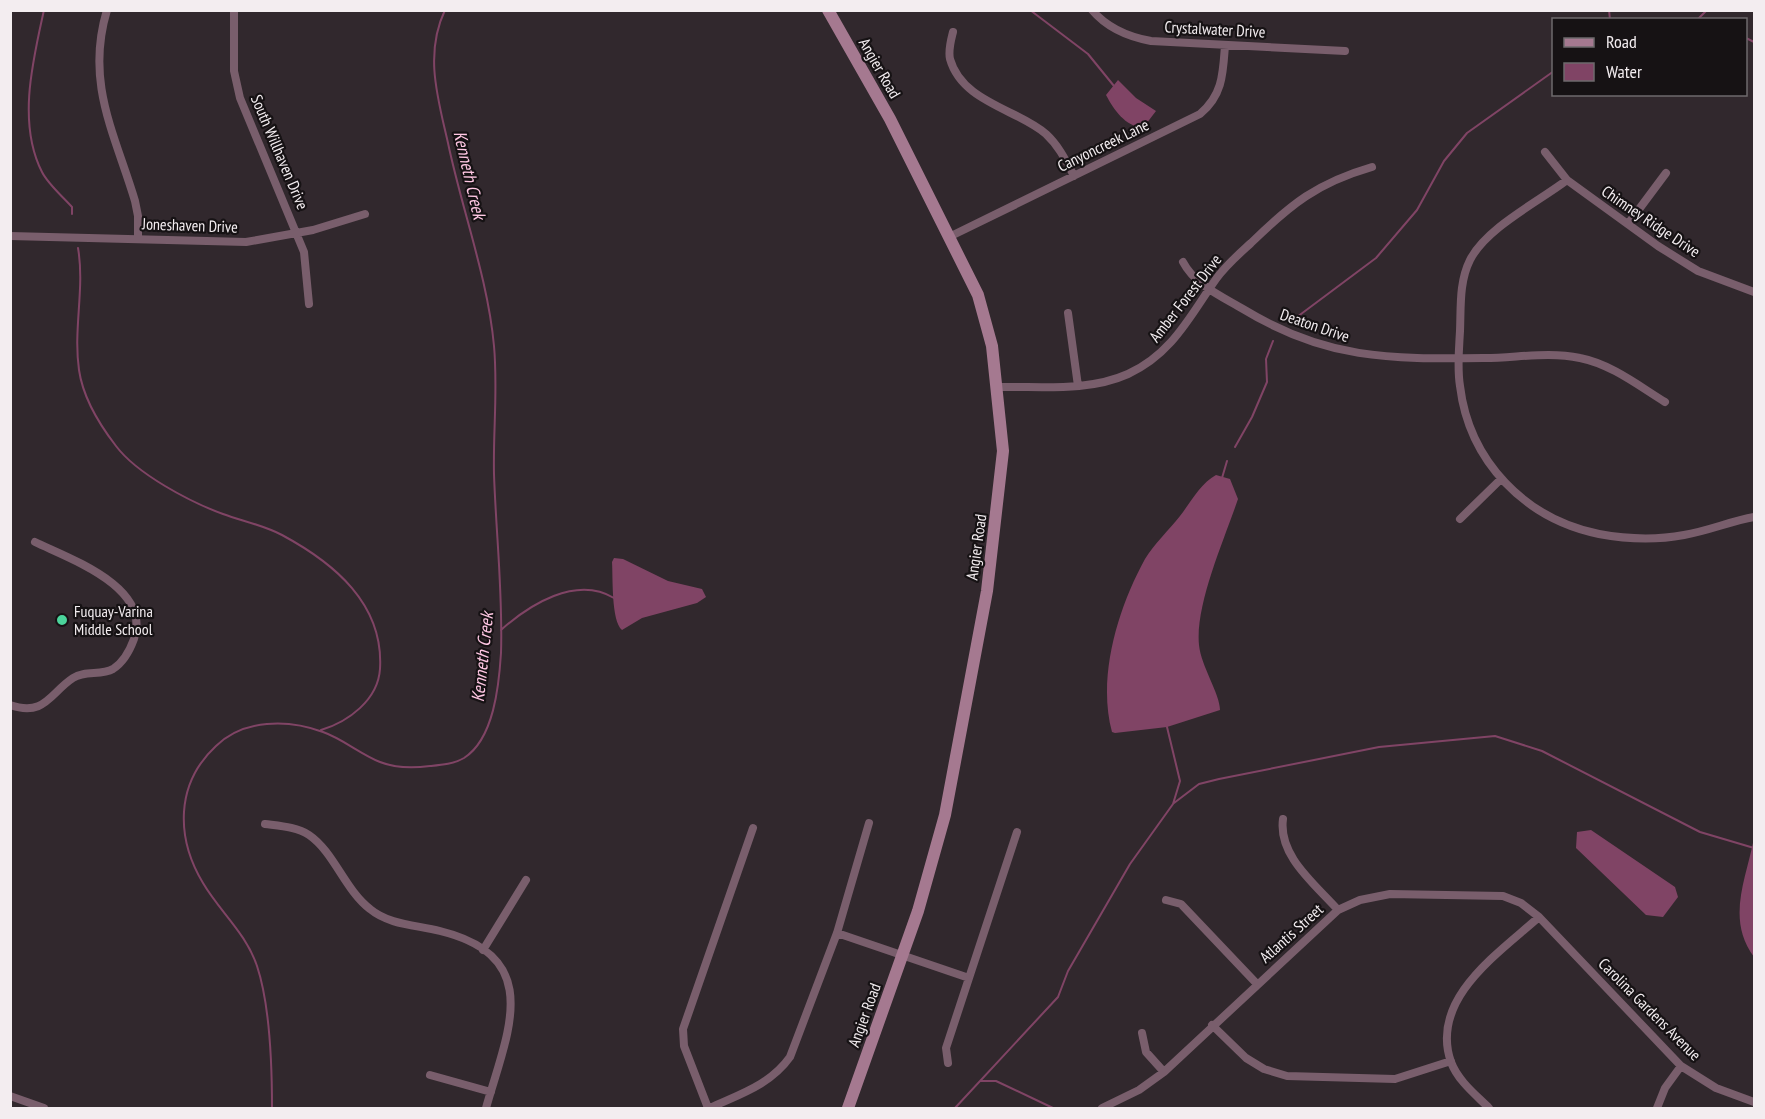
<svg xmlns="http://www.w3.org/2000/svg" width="1765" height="1119" viewBox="0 0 1765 1119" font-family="'PT Sans Narrow',sans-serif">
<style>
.water{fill:#804465}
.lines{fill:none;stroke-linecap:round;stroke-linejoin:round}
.stream{stroke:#804465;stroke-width:2}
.street{stroke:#795e6c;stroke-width:8}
.secondary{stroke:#a57990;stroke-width:12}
.poi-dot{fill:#4bd49b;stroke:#161214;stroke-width:2}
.labels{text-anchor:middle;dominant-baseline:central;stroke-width:4.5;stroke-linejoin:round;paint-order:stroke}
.street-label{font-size:16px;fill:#f3edf0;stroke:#161214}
.poi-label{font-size:16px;fill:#f3edf0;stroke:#161214;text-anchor:start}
.water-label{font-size:18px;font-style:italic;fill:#ffc7e3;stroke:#161214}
</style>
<rect width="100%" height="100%" fill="#31282d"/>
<path class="water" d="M1118,80L1136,98L1156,111L1143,128C1125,126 1114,110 1106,95Z
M1216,475L1230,479L1238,499C1225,538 1195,604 1199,645C1201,666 1220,694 1220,710L1167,727L1115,733L1112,732C1097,677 1118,608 1145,559C1154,544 1169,530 1180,516C1190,503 1201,483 1216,475Z
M614,558L623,559L668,581L702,589L706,597L697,603L642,618L622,630C611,621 613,577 612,562Z
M1591,830L1675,887L1678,897L1663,917L1646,915L1576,848L1577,832Z
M1754,838V957C1726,919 1746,880 1754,838Z"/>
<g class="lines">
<path class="stream" d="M44,10C33,60 17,123 42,172C48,184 62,196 72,207V214
M1030,10L1088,54L1114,86
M1609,10L1610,20
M1697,20L1707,10
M1746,38L1754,42
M78,248C85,288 73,329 79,370C83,398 99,424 116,446C137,474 190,502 223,514C242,521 263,525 282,535C334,563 384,604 380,669C378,700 348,722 321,730
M1297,317L1376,258L1417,210L1444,161L1467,133L1554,71
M1235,447L1252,417L1267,382L1266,359L1273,341
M1222,478L1227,461
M501,630C529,605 576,575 614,598
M1174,803L1199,784L1219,779L1379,747L1495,736L1542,751L1700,832L1754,848
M980,1081H996L1053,1108
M272,1108C272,1067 270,1005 257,966C246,933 220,912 203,883C176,838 175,784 216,746C244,719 288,719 323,732C343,739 360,754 380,762C395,768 414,768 430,766C441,765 454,764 464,758C494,739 499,685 501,653C503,593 496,534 494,474C493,431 498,389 494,346C488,279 462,210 448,143C438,99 424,54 445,10
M955,1108L1058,997L1068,971L1130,864L1173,804L1180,781L1167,727"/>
<path class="street" d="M107,10C85,83 115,134 135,201L138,216V239
M234,10V71L240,98L304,252L309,304
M1092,10C1108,29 1129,37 1151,41L1345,51
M953,32C951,40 948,50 950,59C962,102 1017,109 1046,134C1059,146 1066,161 1074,176
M1545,152L1567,180L1658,246L1698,271L1754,292
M1567,180C1538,202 1486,228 1470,260C1459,282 1461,307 1460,331C1459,349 1457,368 1460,386C1469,461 1525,519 1599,534C1626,539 1657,540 1684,535C1708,531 1731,521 1754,517
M1628,224L1666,173
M10,236L246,242L313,230L365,214
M951,236L1200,114C1223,95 1223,73 1225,45
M1183,262C1195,285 1221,296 1243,309C1327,360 1389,359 1485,358C1516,358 1549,351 1580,358C1611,364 1639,386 1665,402
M1068,313L1078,386
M998,387C1041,386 1088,392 1128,374C1172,354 1190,316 1216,279C1226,265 1239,254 1251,243C1291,204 1317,183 1372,167
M1460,519L1501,479
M10,705C45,717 50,693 73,678C85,670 101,676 113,669C124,662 130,650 134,639C152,587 70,559 35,542
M1283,819C1278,856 1315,884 1338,910
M265,824C280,826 297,827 309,835C334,852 345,890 370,909C389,925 417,925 440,931C546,957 507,1033 486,1108
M1166,900L1181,904L1257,984
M837,933L969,978
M483,950L526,880
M1212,1025L1246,1058L1264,1069L1287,1076L1395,1079L1451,1061
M1142,1033L1146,1052L1164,1072
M948,1063L946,1048L1017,832
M430,1075L491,1092
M10,1096L44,1108
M708,1108L684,1046L683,1029L753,828
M710,1108C740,1094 770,1085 790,1057L837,933L869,823
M1102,1108L1139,1090L1164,1072L1338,910L1360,900L1390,894L1503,896L1521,903L1539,917L1681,1066L1716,1088L1754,1102
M1489,1108C1476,1095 1458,1081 1451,1062C1429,999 1499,953 1539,917
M1657,1108L1665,1088L1681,1066"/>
<path class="secondary" d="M828,10L890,119L978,295L992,346L1003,451L987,591L945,815L918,911L848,1108"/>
</g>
<circle class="poi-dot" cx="62" cy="620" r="6"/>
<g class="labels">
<g class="street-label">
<text transform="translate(1215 29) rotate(3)">Crystalwater Drive</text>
<text transform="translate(880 68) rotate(60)">Angier Road</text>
<text transform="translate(1103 145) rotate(-26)">Canyoncreek Lane</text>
<text transform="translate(280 152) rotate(67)">South Willhaven Drive</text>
<text transform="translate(1651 221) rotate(34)">Chimney Ridge Drive</text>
<text transform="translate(190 225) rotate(2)">Joneshaven Drive</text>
<text transform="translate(1185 298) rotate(-52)">Amber Forest Drive</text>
<text transform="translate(1315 325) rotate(19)">Deaton Drive</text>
<text transform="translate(976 547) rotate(-82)">Angier Road</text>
<text transform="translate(1291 933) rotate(-42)">Atlantis Street</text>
<text transform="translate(1650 1009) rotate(45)">Carolina Gardens Avenue</text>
<text transform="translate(864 1015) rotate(-70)">Angier Road</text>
</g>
<g class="poi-label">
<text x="74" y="611">Fuquay-Varina<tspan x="74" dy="18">Middle School</tspan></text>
</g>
<g class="water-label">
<text transform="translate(470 175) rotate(77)">Kenneth Creek</text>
<text transform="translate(482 657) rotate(-84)">Kenneth Creek</text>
</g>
</g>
<rect width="1765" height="1119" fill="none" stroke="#f3edf0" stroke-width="24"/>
<rect x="1552" y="18" width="195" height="78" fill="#161214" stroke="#6e6a6c" stroke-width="1.5"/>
<rect x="1564" y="38" width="30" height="9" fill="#a57990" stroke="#6e6a6c" stroke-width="1.5"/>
<text x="1606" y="48" font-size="18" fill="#f3edf0">Road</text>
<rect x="1564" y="63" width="30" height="18" fill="#804465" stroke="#6e6a6c" stroke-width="1.5"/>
<text x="1606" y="78" font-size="18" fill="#f3edf0">Water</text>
</svg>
